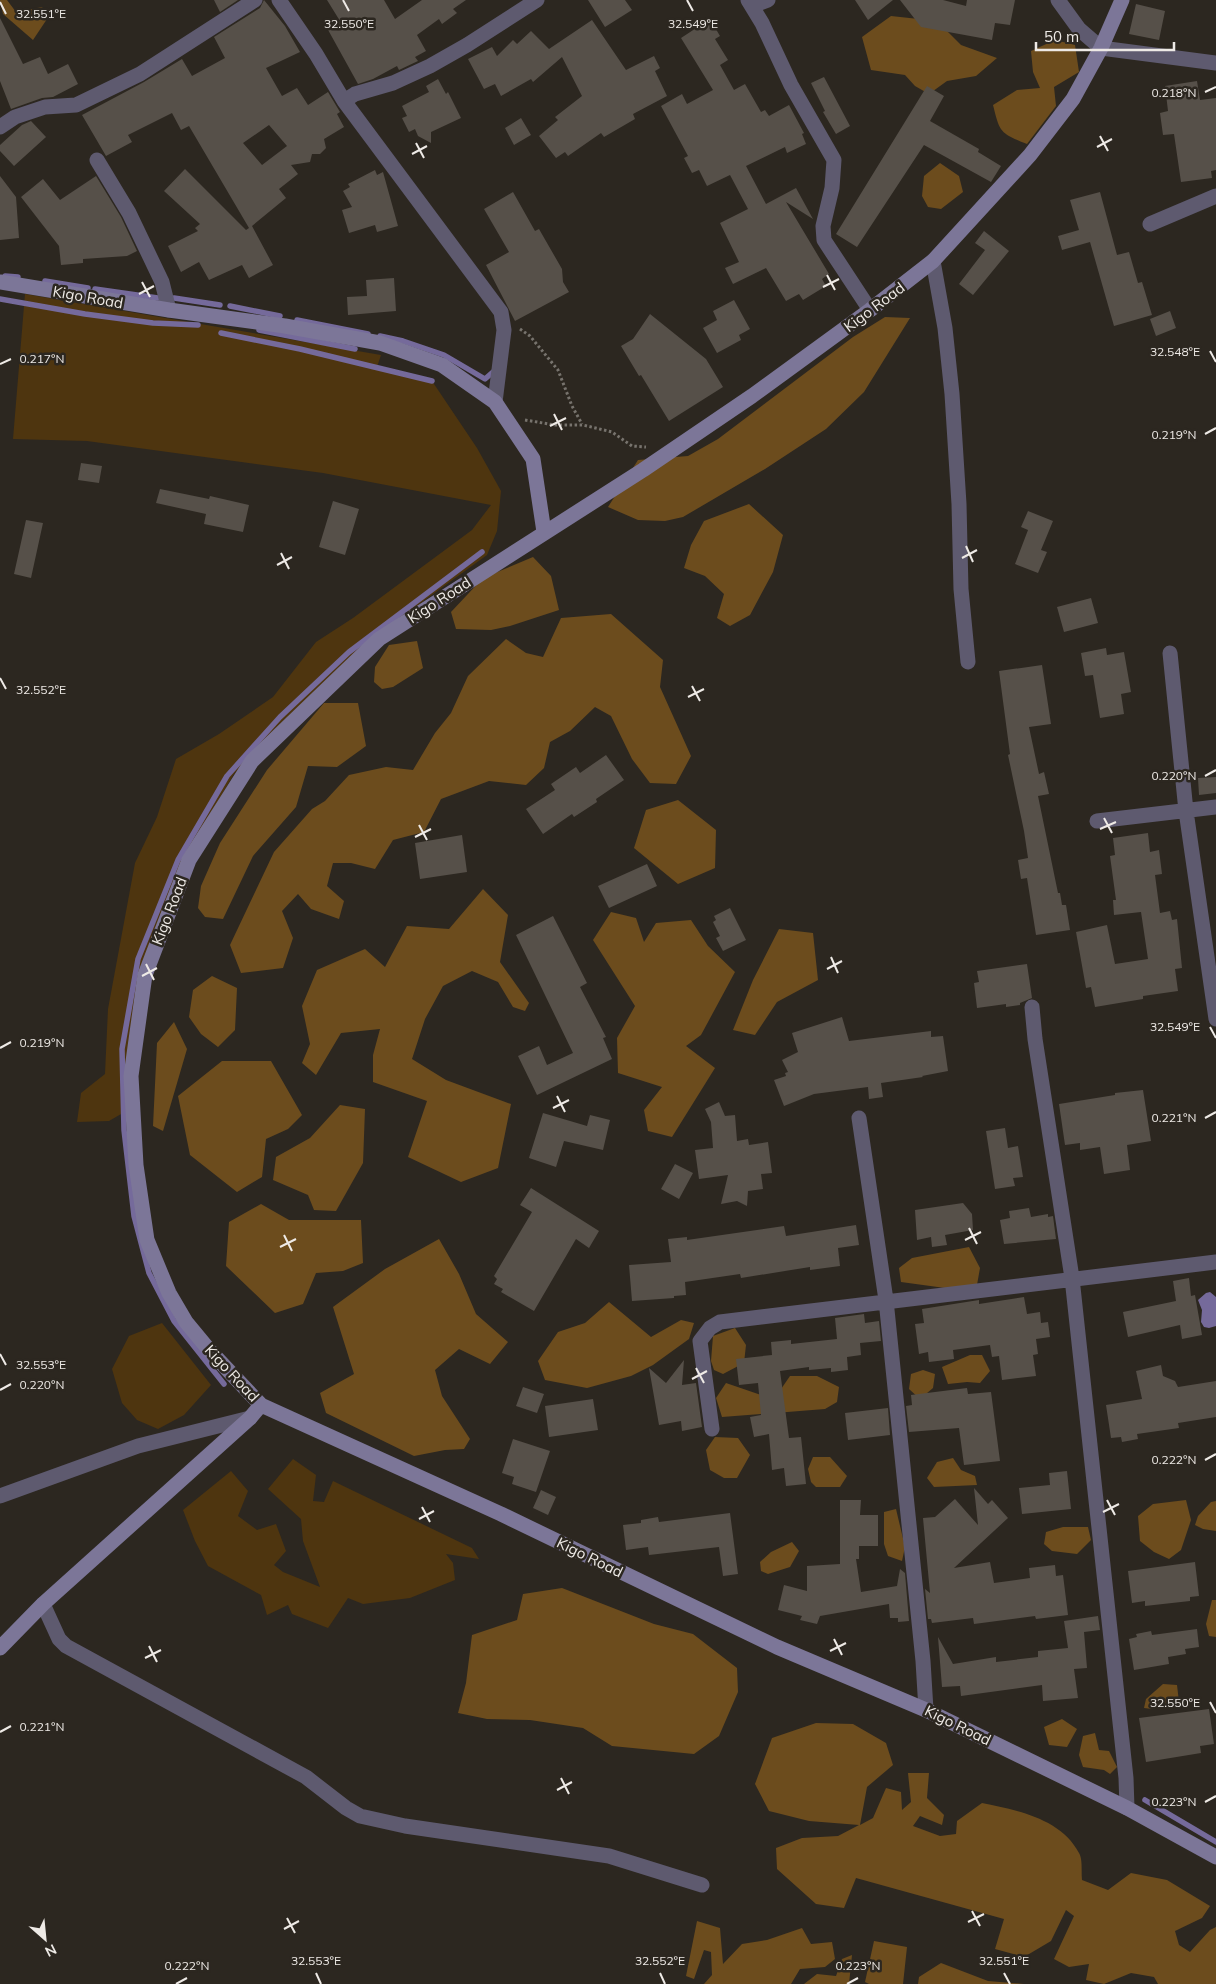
<svg xmlns="http://www.w3.org/2000/svg" width="1216" height="1984" viewBox="0 0 1216 1984" font-family="Mulish,sans-serif">
<style>
.green{fill:#4e350f}
.forest{fill:#6c4c1d}
.water{fill:#756a9b}
.lines{fill:none;stroke-linecap:round;stroke-linejoin:round}
.stream{stroke:#756a9b;stroke-width:5.5}
.building{fill:#565049;fill-rule:evenodd}
.path{stroke:#77736d;stroke-width:3;stroke-dasharray:2.5 2.5;stroke-linecap:butt}
.street{stroke:#5e5a6f;stroke-width:15}
.secondary{stroke:#7c7698;stroke-width:15}
.ticks{fill:none;stroke:#eeeae6;stroke-width:2}
.labels{text-anchor:middle;dominant-baseline:central;stroke-width:5;stroke-linejoin:round;paint-order:stroke}
.street-label{font-size:15px;fill:#eeeae6;stroke:#2c2720}
.ticks-label{font-size:12px;text-anchor:middle;fill:#eeeae6;stroke:#2c2720;stroke-width:5;stroke-linejoin:round;paint-order:stroke}
</style>
<rect width="100%" height="100%" fill="#2c2720"/>
<path class="green" d="M25,294L381,355L377,367L432,381L477,448L501,491L497,531L487,555L371,639L271,733L234,774L197,837L144,962L128,1110L109,1121L77,1122L81,1093L105,1074L108,1009L135,863L157,817L176,759L219,734L273,697L316,642L353,618L472,530L491,505L323,473L87,441L13,439Z
M162,1323L211,1385L184,1415L158,1429L137,1420L122,1403L112,1369L129,1336Z
M293,1459L316,1475L313,1501L324,1502L333,1481L472,1548L479,1559L446,1554L453,1563L455,1580L410,1598L363,1604L348,1598L328,1628L292,1614L288,1605L267,1615L261,1595L208,1566L195,1541L183,1510L231,1471L248,1491L238,1516L257,1530L276,1524L286,1551L274,1565L283,1572L320,1587L303,1541L301,1519L268,1489Z"/>
<path class="forest" d="M0,0H7L16,12L42,7L49,16L33,40L3,14Z
M891,16L937,21L961,45L997,58L976,76L947,81L929,94L915,86L905,75L871,70L862,37Z
M1055,40L1075,45L1079,72L1054,87L1056,106L1027,144C1000,133 1000,133 993,105L1017,90L1040,88L1033,72L1031,51Z
M940,163L959,176L963,192L941,209L928,207L922,196L924,176Z
M885,317L910,318L864,392L826,429L765,469L683,517L665,521L638,520L608,507L638,460L688,456L718,439L853,337Z
M749,504L783,535L773,572L750,615L730,626L717,618L724,594L705,576L684,568L691,545L704,521Z
M533,557L551,576L559,610L510,626L491,630L456,629L451,612L483,578Z
M611,614L663,660L660,687L691,756L676,784L650,783L632,759L611,716L595,707L570,731L550,742L544,768L526,785L489,781L441,799L424,832L393,840L375,869L351,863H333L327,886L344,901L339,919L311,909L298,894L282,911L293,938L283,968L241,973L230,945L274,852L312,809L325,801L349,775L386,767L413,770L435,733L451,713L468,676L506,639L526,653L543,657L561,618Z
M417,641L423,668L393,687L382,689L374,682L375,667L389,645Z
M324,703H358L366,746L337,767L308,766L296,807L253,856L223,919L205,917L198,908L201,886L220,843L267,770Z
M678,800L716,830L715,868L678,884L634,848L646,810Z
M483,889L508,915L500,962L529,1003L525,1011L513,1007L498,982L472,971L443,986L425,1019L412,1059L446,1080L511,1104L498,1168L461,1182L408,1157L427,1101L373,1082V1055L380,1029L341,1033L316,1075L302,1063L310,1044L302,1006L317,970L365,949L385,967L407,926L449,929Z
M611,912L636,918L644,942L656,923L691,920L708,946L735,972L701,1035L686,1046L715,1068L672,1137L648,1131L644,1110L662,1087L618,1073L617,1038L635,1006L593,940Z
M779,929L813,933L818,980L777,1002L755,1035L733,1030L753,980Z
M212,976L237,988L235,1030L218,1047L201,1034L189,1017L193,990Z
M174,1022L187,1049L163,1131L153,1126L157,1043Z
M222,1061H271L302,1115L288,1129L266,1139L262,1177L237,1192L190,1155L178,1096Z
M340,1105L365,1109L363,1163L336,1211L314,1210L308,1195L273,1180L276,1157L310,1138Z
M261,1204L289,1220H361L363,1263L343,1271L316,1273L303,1304L275,1313L226,1266L229,1222Z
M439,1239L459,1274L476,1314L508,1342L490,1364L459,1349L435,1370L442,1396L470,1439L464,1449L445,1450L414,1456L326,1413L320,1393L354,1374L333,1307L385,1269Z
M969,1247L980,1268L977,1285L945,1288L901,1282L899,1268L912,1258Z
M609,1302L651,1337L681,1320L694,1323L689,1339L653,1365L631,1376L587,1388L545,1380L538,1361L558,1332L585,1323Z
M735,1328L746,1345L744,1363L723,1374L714,1370L711,1361L713,1336Z
M970,1355H982L990,1371L980,1383L967,1382L948,1384L942,1367Z
M923,1370L935,1374L933,1388L920,1399L909,1389L911,1374Z
M790,1376H817L839,1387L837,1402L825,1409L722,1417L716,1398L726,1383L761,1395L779,1392Z
M715,1437L738,1438L750,1455L737,1478H724L710,1470L706,1450Z
M813,1457H830L847,1476L840,1487H816L811,1482L808,1469Z
M953,1458L961,1470L975,1476L977,1485L934,1487L927,1478L937,1462Z
M1186,1500L1191,1520L1181,1550L1169,1559L1154,1552L1140,1541L1138,1516L1153,1504Z
M1216,1501V1531L1203,1529L1195,1525L1198,1516L1211,1502Z
M896,1509L905,1547L902,1561L888,1556L884,1544V1512Z
M1063,1527H1088L1091,1540L1077,1554L1052,1551L1044,1544L1046,1532Z
M792,1542L799,1551L790,1567L768,1574L761,1571L760,1562L771,1552Z
M562,1588L654,1624L693,1634L737,1668L738,1692L719,1736L694,1754L612,1746L583,1728L530,1720L487,1719L458,1713L466,1683L472,1635L517,1620L523,1594Z
M1212,1600H1216V1637L1209,1636L1206,1624Z
M1163,1684L1177,1685L1179,1702C1168,1710 1157,1710 1144,1708L1146,1699Z
M1062,1719L1077,1729L1067,1747L1049,1745L1044,1727Z
M816,1723L853,1724L886,1743L893,1765L867,1787L860,1825L873,1818L886,1788L901,1792L902,1810L911,1802L908,1773H929L927,1798L944,1815L942,1825L920,1816L913,1826L940,1836L956,1834L957,1821L982,1803C1016,1810 1061,1818 1079,1853C1083,1860 1081,1872 1082,1880L1108,1890L1131,1873L1167,1880L1210,1906L1202,1918L1175,1931L1179,1945L1190,1952L1210,1930L1216,1927V1984H1158L1154,1977L1131,1973L1104,1984L1086,1980L1089,1964L1069,1967L1054,1959L1074,1916L1066,1910L1051,1941L1024,1957L995,1949L1004,1919L856,1878L844,1908L816,1904L777,1869L776,1848L802,1838L838,1836L859,1825L809,1821L769,1811L755,1784L772,1738Z
M1095,1733L1099,1750L1109,1751L1117,1767L1110,1774L1104,1770L1083,1767L1079,1755L1083,1736Z
M697,1921L720,1928L723,1964L742,1944L767,1940L802,1928L811,1944L832,1942L835,1959L825,1967L800,1969L791,1984H704L712,1975L711,1952L704,1950L694,1979L686,1976Z
M874,1941L907,1947L903,1984H869L865,1982Z
M852,1955L849,1984H804L817,1974L836,1976L842,1959Z
M941,1963L988,1981L1024,1984H918L919,1977Z"/>
<path class="water" d="M1210,1292L1216,1297V1326L1209,1328L1204,1327L1201,1322L1202,1310L1198,1300L1206,1293Z"/>
<g class="lines">
<path class="stream" d="M5,276L18,277
M45,281L88,288
M95,289L158,298
M174,298L220,305
M0,299L85,314L153,323L198,325
M230,306L280,316
M297,320L368,334
M259,330L355,349
M221,333L300,349L432,381
M380,336L403,341L444,355L485,379L493,372
M224,1384L174,1321L149,1273L134,1216L124,1130L122,1049L138,959L178,860L227,776L280,717L349,652L482,552
M1145,1800L1216,1842"/>
</g>
<path class="building" d="M214,0H238L220,12Z
M264,0L285,26L300,52L266,68L282,96L297,88L308,105L328,92L340,112L337,114L344,127L324,139L326,148L320,154H312L310,162L291,165L298,174L279,189L286,198L252,226L273,265L249,278L242,265L209,280L199,262L181,272L168,246L198,231L195,228L200,224L164,191L185,169L246,230L249,228L189,126L181,130L172,113L128,135L132,142L106,156L82,115L144,82L182,59L192,76L225,58L214,37L260,8ZM269,125L287,146L262,165L243,143Z
M327,0H384L395,19L422,0H466L453,9L457,13L442,24L439,19L417,35L426,51L415,57L418,61L399,70L397,66L373,79L358,84L327,28L340,21Z
M588,0H625L632,10L605,27Z
M855,0H893L868,20Z
M900,0H943L966,6L967,0H1015L1010,25L995,23L992,40L921,27Z
M1136,4L1165,11L1159,40L1129,34Z
M0,18L23,64L40,57L48,74L68,64L78,84L53,97L42,98L11,109L0,81Z
M710,19L720,36L715,39L728,60L720,65L734,90L745,84L761,112L765,110L769,116L789,105L804,133L802,134L806,144L787,153L785,147L746,166L766,204L796,188L813,219L786,202L829,274L822,279L826,286L803,300L799,294L786,301L766,268L733,284L725,268L739,262L720,223L748,209L730,175L707,186L699,170L692,173L684,158L688,156L661,106L682,94L687,104L713,90L681,38Z
M592,20L626,70L654,56L660,68L655,71L667,96L633,114L635,119L604,137L601,133L568,156L565,152L556,158L539,136L558,120L555,117L582,96L562,57L533,82L531,79L501,96L495,84L484,89L468,59L492,47L497,56L513,40L517,44L531,31L549,49Z
M824,77L850,126L836,134L823,112L825,111L811,83Z
M438,79L446,94L448,92L461,118L431,132V143L418,136L415,129L409,132L402,118L407,116L402,106L429,92L426,86Z
M1197,81L1200,100L1216,98V170L1211,171L1212,178L1181,182L1174,134L1163,135L1160,113L1168,111L1165,86Z
M927,86L944,96L930,121L979,149L978,152L1001,166L991,182L924,145L857,247L836,234Z
M521,118L531,135L514,145L505,128Z
M31,121L46,137L14,166L0,151V145L22,125Z
M375,170L377,175L383,172L398,226L377,232L375,225L349,233L342,210L352,207L343,191L350,187L348,184Z
M0,176L16,197L19,238L0,240Z
M96,176L121,217L137,251L127,256L83,259V263L61,265L59,246L21,197L43,179L60,200Z
M513,192L535,231L539,229L562,269L563,282L569,292L515,321L486,265L509,252L484,209Z
M1100,192L1117,255L1129,252L1138,283L1142,282L1152,315L1114,326L1090,242L1062,250L1058,236L1079,230L1070,200Z
M984,231L1009,251L973,295L959,284L985,250L975,243Z
M394,278L396,311L348,315L347,297L367,296L366,280Z
M734,300L750,329L739,335L741,340L717,353L703,328L717,320L713,311Z
M1170,311L1176,328L1156,336L1150,319Z
M650,314L706,359L723,387L669,421L641,375L639,376L621,346L633,339Z
M81,463L102,466L99,483L78,480Z
M160,489L209,499L210,496L249,505L243,532L204,524L206,514L156,503Z
M333,501L359,509L345,555L319,547Z
M1028,511L1053,521L1041,550L1047,552L1038,573L1015,564L1028,530L1021,527Z
M26,520L43,523L31,578L14,574Z
M1091,598L1098,623L1064,632L1057,607Z
M1106,648L1107,655L1124,652L1131,692L1121,694L1124,714L1100,718L1093,675L1085,676L1081,653Z
M1042,665L1051,724L1029,727L1039,774L1044,772L1049,794L1038,796L1058,893H1060L1062,905H1066L1070,930L1036,935L1027,878L1021,879L1018,860L1028,858L1024,831L1008,755L1010,754L999,671Z
M606,755L624,780L596,799L597,802L574,817L572,814L543,834L526,809L555,790L551,784L576,767L580,773Z
M1216,777V793L1199,795L1198,778Z
M1148,833L1150,852L1159,850L1162,874L1155,875L1160,913L1170,911L1172,920L1177,919L1182,968L1175,969L1178,991L1143,996V999L1095,1007L1091,987L1086,988L1076,932L1107,925L1115,964L1148,959L1141,912L1114,915L1113,900H1116L1110,856L1115,855L1113,838Z
M462,835L467,872L420,879L415,843Z
M647,864L657,886L609,908L598,886Z
M730,908L746,940L723,951L716,938L720,936L713,922L716,920L714,916Z
M553,916L587,983L580,987L606,1037L603,1038L612,1059L537,1095L518,1056L539,1046L547,1065L573,1053L516,935Z
M1027,964L1032,998L1020,1003V1005L1006,1007V1004L977,1008L974,983L979,982L977,971Z
M842,1017L849,1041L931,1031V1037L943,1036L948,1071L922,1076L923,1077L881,1083L883,1097L869,1099L868,1087L814,1094L784,1106L774,1080L786,1076L785,1073L788,1072L782,1060L798,1052L792,1033Z
M1143,1090L1151,1141L1127,1145L1130,1170L1104,1174L1100,1147L1080,1150V1143L1065,1145L1059,1104L1115,1095V1093Z
M719,1102L725,1116L735,1115L737,1141L748,1139L749,1145L768,1142L772,1173L761,1174L763,1189L748,1191L747,1206L737,1201L721,1204L728,1175L699,1179L695,1150L713,1148L711,1122L705,1109Z
M543,1113L587,1126L590,1115L610,1120L603,1150L564,1141L556,1167L529,1158Z
M1005,1128L1008,1148L1018,1146L1023,1177L1013,1178L1015,1186L995,1189L986,1131Z
M675,1164L693,1173L679,1199L661,1189Z
M531,1188L599,1231L589,1248L576,1239L534,1311L501,1292L503,1289L494,1284L497,1279L494,1276L532,1212L520,1205Z
M963,1203L972,1214L973,1230L945,1235L947,1245L932,1247L931,1237L917,1240L915,1210Z
M1029,1208L1031,1217L1048,1214V1217L1053,1216L1056,1239L1004,1244L1000,1220L1010,1218L1009,1211Z
M856,1225L859,1245L838,1248L840,1266L810,1270V1267L741,1278L740,1274L685,1282L686,1295L674,1296V1298L632,1301L629,1265L671,1262L668,1239L687,1237V1240L784,1226L786,1236Z
M1189,1278L1191,1296L1195,1295L1202,1335L1182,1339L1180,1325L1128,1337L1123,1312L1176,1301L1173,1281Z
M1024,1297L1027,1314L1040,1312L1041,1323L1048,1322L1050,1337L1036,1339L1038,1354L1033,1355L1036,1376L1002,1380L999,1356L992,1357L990,1345L953,1350L954,1359L929,1362L928,1352L919,1354L915,1324L924,1323L922,1309L979,1300V1304Z
M864,1314L865,1323L879,1321L881,1341L860,1343L861,1355L847,1357L848,1370L831,1372V1368L809,1370V1367L780,1371L789,1438L801,1437L806,1484L786,1486L784,1468L772,1470L769,1434L754,1437L750,1417L761,1415L758,1383L739,1385L736,1359L772,1355L771,1342L791,1340V1344L837,1339L835,1318Z
M684,1360L682,1385L696,1383L702,1427L682,1431L681,1421L659,1425L649,1368L666,1383Z
M1161,1365L1163,1376L1175,1381L1178,1387L1216,1381V1417L1178,1423L1179,1428L1137,1434L1138,1439L1122,1442L1121,1437L1111,1438L1106,1405L1142,1399L1136,1371Z
M523,1387L544,1394L537,1413L516,1406Z
M967,1388L968,1394L991,1392L1000,1461L964,1465L959,1428L909,1432L906,1406L912,1405L911,1395Z
M593,1399L598,1430L549,1437L545,1406Z
M888,1408L890,1435L848,1440L845,1413Z
M513,1439L550,1451L536,1492L512,1484L514,1477L502,1473Z
M1067,1471L1071,1509L1022,1514L1019,1488L1050,1485L1049,1473Z
M974,1488L988,1504L992,1500L1008,1518L954,1568L990,1562L994,1583L1030,1578L1029,1568L1055,1565L1056,1576L1063,1575L1068,1615L1036,1619L1035,1616L974,1624L973,1618L932,1623L931,1619H928L925,1589L930,1593L923,1518L935,1517L955,1499L978,1525Z
M541,1490L556,1497L548,1515L533,1508Z
M840,1500H861L860,1515H878V1546H859V1559H856L861,1592L897,1586L900,1569L905,1573L909,1621L898,1622V1618H890L889,1604L820,1616L817,1624L800,1620L802,1616L778,1610L784,1585L807,1591V1566L840,1564Z
M730,1513L738,1574L723,1576L719,1547L649,1555L648,1547L626,1550L623,1525L641,1523V1520L658,1517L659,1522Z
M1195,1562L1199,1596L1190,1597V1601L1145,1606V1601L1132,1603L1128,1571Z
M1098,1616L1100,1630L1084,1632L1087,1668L1074,1669L1078,1698L1043,1701L1042,1685L961,1696L960,1686L942,1687L938,1637L953,1664L996,1657V1662L1038,1657V1651L1068,1648L1064,1621Z
M1197,1629L1199,1647L1185,1649L1186,1654L1168,1657L1169,1664L1134,1670L1129,1639L1137,1637L1136,1634L1151,1631L1152,1635Z
M1209,1709L1214,1744L1200,1746L1201,1753L1146,1762L1139,1718Z"/>
<g class="lines">
<path class="path" d="M520,329L530,336L558,370L572,406L582,424
M525,420L555,425H583L612,432L632,446L646,447"/>
<path class="street" d="M279,0L316,54L344,101L501,312L504,330L495,402
M748,0L762,23L791,85L834,160L832,188L823,226L824,240L870,310
M1058,0L1079,29L1101,48L1216,63
M752,6L768,0
M344,101L355,94L393,83L430,66L467,45L537,0
M0,127L15,117L45,107L76,105L140,74L255,0
M97,160L129,213L162,282L169,310
M1150,224L1216,196
M933,261L945,328L952,394L959,504L961,589L968,662
M1170,653L1186,811L1216,1019
M1097,821L1216,807
M1032,1007L1035,1039L1072,1278L1126,1778L1127,1808
M859,1118L886,1300L923,1661L926,1710
M712,1429L700,1341L710,1328L720,1322L1216,1262
M0,1496L138,1446L250,1418
M43,1604L59,1639L66,1646L306,1777L346,1808L360,1816L405,1826L609,1856L702,1885"/>
<path class="secondary" d="M1122,0L1101,48L1073,99L1030,155L933,261L870,310L752,396L643,470L379,639L252,761L189,860L145,975L131,1076L136,1165L147,1240L169,1293L186,1322L210,1351L261,1405L501,1514L777,1647L926,1710L1127,1808L1216,1857
M0,282L169,310L285,326L380,343L442,365L495,402L533,459L544,532
M0,1648L43,1604L250,1418L261,1405"/>
</g>
<path class="ticks" d="M343,0L349,11M687,0L693,11M0,2L6,14M1205,92L1216,87M1100,136L1108,151M416,143L424,158M1097,147L1112,139M412,154L427,146M827,275L835,290M142,282L150,297M823,287L839,279M139,294L154,286M1210,351L1216,362M0,364L11,359M554,414L562,430M550,426L566,418M1205,434L1216,428M966,546L973,562M281,553L289,569M962,558L977,550M277,565L292,557M0,678L6,689M692,686L700,701M688,697L704,689M1205,776L1216,770M1104,818L1112,833M419,825L427,840M1100,829L1116,822M415,837L431,829M831,957L838,973M146,964L154,980M827,969L842,961M142,976L157,968M1210,1027L1216,1038M0,1048L11,1042M557,1096L565,1112M553,1108L569,1100M1205,1118L1216,1112M969,1228L977,1244M284,1235L292,1251M965,1240L981,1232M280,1247L296,1239M0,1354L6,1365M696,1368L704,1383M692,1379L707,1371M0,1390L11,1384M1205,1460L1216,1454M1107,1500L1115,1515M422,1507L430,1522M1103,1512L1119,1504M419,1519L434,1511M834,1639L842,1655M149,1646L157,1662M830,1651L846,1643M145,1658L161,1650M1210,1702L1216,1713M0,1732L11,1726M561,1778L569,1794M557,1790L572,1782M1205,1802L1216,1796M972,1911L980,1926M287,1918L295,1933M968,1922L984,1914M284,1929L299,1921M316,1973L321,1984M660,1973L665,1984M1004,1973L1010,1984M176,1984L187,1978M847,1984L858,1978"/>
<g class="labels">
<g class="street-label">
<text transform="translate(88 297) rotate(10)">Kigo Road</text>
<text transform="translate(874 307) rotate(-37)">Kigo Road</text>
<text transform="translate(439 600) rotate(-33)">Kigo Road</text>
<text transform="translate(169 911) rotate(-69)">Kigo Road</text>
<text transform="translate(232 1373) rotate(47)">Kigo Road</text>
<text transform="translate(590 1557) rotate(26)">Kigo Road</text>
<text transform="translate(958 1725) rotate(26)">Kigo Road</text>
</g>
</g>
<g class="ticks-label">
<text x="41" y="18">32.551°E</text>
<text x="349" y="28">32.550°E</text>
<text x="693" y="28">32.549°E</text>
<text x="1174" y="97">0.218°N</text>
<text x="1175" y="356">32.548°E</text>
<text x="42" y="363">0.217°N</text>
<text x="1174" y="439">0.219°N</text>
<text x="41" y="694">32.552°E</text>
<text x="1174" y="780">0.220°N</text>
<text x="1175" y="1031">32.549°E</text>
<text x="42" y="1047">0.219°N</text>
<text x="1174" y="1122">0.221°N</text>
<text x="41" y="1369">32.553°E</text>
<text x="42" y="1389">0.220°N</text>
<text x="1174" y="1464">0.222°N</text>
<text x="1175" y="1707">32.550°E</text>
<text x="42" y="1731">0.221°N</text>
<text x="1174" y="1806">0.223°N</text>
<text x="316" y="1965">32.553°E</text>
<text x="660" y="1965">32.552°E</text>
<text x="1004" y="1965">32.551°E</text>
<text x="187" y="1970">0.222°N</text>
<text x="858" y="1970">0.223°N</text>
</g>
<g transform="translate(45 1939) rotate(153)" stroke="#2c2720" stroke-width="4" paint-order="stroke">
<path d="M0-4L9 19L0 12L-9 19Z" fill="#eeeae6"/>
<text y="-8" font-size="14" font-weight="bold" text-anchor="middle" fill="#eeeae6">N</text>
</g>
<path d="M1036 42v8h138v-8" fill="none" stroke="#eeeae6" stroke-width="2.5"/>
<text x="1044" y="42" font-size="15" fill="#eeeae6" stroke="#2c2720" stroke-width="4" paint-order="stroke">50 m</text>
</svg>
